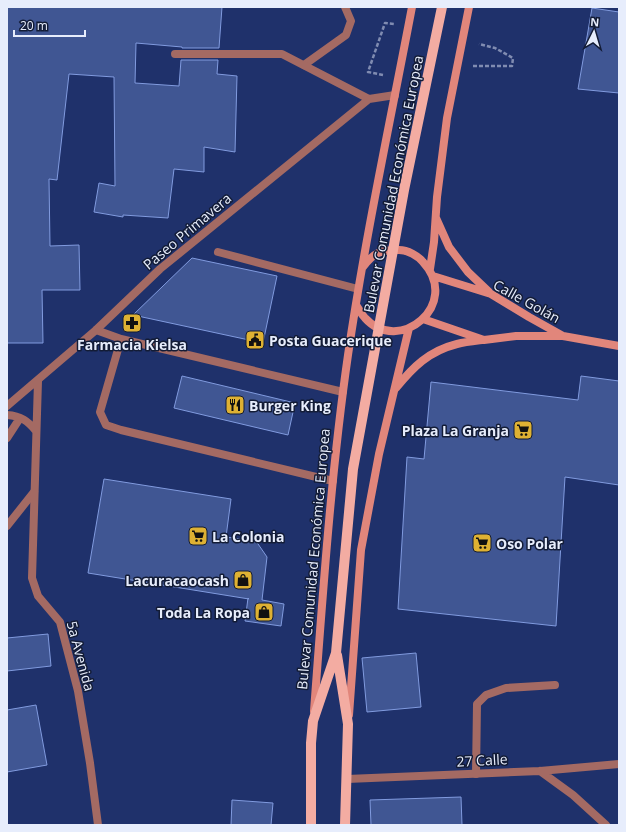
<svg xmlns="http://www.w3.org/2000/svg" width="626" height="832" viewBox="0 0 626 832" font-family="'Open Sans',sans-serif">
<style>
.building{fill:#405693;stroke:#819bdf}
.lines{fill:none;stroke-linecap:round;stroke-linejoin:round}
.path{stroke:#808cb1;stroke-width:2.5;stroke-dasharray:4 2;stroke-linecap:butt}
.lane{stroke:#a46a63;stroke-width:8}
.street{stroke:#a46a63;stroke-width:8}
.secondary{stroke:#e1867b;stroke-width:8}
.primary{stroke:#f3aca2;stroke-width:10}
.labels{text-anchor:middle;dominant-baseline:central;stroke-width:3;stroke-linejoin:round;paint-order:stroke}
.street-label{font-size:14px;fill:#e7edfc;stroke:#131c36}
.poi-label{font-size:14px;font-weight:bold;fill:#e7edfc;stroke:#131c36;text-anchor:start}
</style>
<rect width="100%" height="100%" fill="#1f316b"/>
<path class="building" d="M7,7H222L219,48H182V47L136,43L135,83L179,86L181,60H218L217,74L237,76L235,152L204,147V172L174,169L168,218L123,215V217L94,212L99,183L115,186L114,77L69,74L57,180L49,179L50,246L79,245L80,290H42L43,343H7Z
M592,8L619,12V93L578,89Z
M192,258L277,276L263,343L133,315Z
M182,376L295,403L288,435L174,408Z
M581,376L619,381V485L565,477L556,626L398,609L407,457L424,459L431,382L578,400Z
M104,479L231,499L226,537L256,541L267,557L262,600L284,604L281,626L245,621L248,598L249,599L88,573Z
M48,634L51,666L7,671V638Z
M416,653L421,707L367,712L362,658Z
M36,705L47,765L7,772V710Z
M461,797L462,825H371L370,800Z
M232,800L273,803L271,825H231Z"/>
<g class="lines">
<path class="path" d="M473,66H512L513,58L495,48L479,44
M383,75L368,72L385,23L394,24"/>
<path class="lane" d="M304,65L346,35L351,21L345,7
M218,252L358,289
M96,330L121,339
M333,481L121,430L106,425L100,412L121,339L343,392
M7,526L34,492
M476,774L477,704L486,695L506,688L555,685"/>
<path class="street" d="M175,54H282L369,99
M38,381L32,578L38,596L60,622L78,691L90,763L98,825
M7,406L96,330L160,269L369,99L395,95
M7,415C21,416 28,421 36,431
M7,438L20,418
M540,771L573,795L606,825
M347,779L540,771L619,764"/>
<path class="secondary" d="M436,218L449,247L468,272L489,292
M430,269L434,242L437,197L447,118L469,7
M433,276L491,294L529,317L563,336
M356,305C359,309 361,314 365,318C399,356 462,304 423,262C418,256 408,250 399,250C381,250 374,252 363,267
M423,319L484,340L516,336H563L619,346
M396,388C413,367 429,351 457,344C465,342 474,341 482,340
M314,711C323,592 331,473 348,355C365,238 390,123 412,7
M349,715L361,550L379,454L409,328"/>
<path class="primary" d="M337,655L348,724L345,825
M311,825V743L313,721L336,653L353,469L404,190L442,7"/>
</g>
<defs>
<symbol id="pharmacy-square" viewBox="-11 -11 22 22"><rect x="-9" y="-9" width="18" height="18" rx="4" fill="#deb133" stroke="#131c36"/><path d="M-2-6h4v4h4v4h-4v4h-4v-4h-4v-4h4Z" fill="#111"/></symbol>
<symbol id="civic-square" viewBox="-11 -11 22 22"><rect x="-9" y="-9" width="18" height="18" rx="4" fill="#deb133" stroke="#131c36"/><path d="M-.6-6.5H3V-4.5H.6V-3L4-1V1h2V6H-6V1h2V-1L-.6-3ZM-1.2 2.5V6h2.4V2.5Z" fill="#111"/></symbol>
<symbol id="restaurant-square" viewBox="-11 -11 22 22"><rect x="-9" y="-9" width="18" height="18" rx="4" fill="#deb133" stroke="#131c36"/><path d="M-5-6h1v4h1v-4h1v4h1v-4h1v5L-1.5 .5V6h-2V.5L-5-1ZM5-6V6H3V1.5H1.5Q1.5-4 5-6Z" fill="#111"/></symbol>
<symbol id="supermarket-square" viewBox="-11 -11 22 22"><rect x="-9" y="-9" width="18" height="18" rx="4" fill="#deb133" stroke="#131c36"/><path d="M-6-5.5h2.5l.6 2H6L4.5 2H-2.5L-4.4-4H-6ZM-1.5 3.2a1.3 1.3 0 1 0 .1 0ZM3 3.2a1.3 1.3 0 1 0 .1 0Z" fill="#111"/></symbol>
<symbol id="shop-square" viewBox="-11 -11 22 22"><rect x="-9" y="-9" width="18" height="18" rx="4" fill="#deb133" stroke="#131c36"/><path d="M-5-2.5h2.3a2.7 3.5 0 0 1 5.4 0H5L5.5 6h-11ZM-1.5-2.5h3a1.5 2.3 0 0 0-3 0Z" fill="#111"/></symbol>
</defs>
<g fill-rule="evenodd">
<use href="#pharmacy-square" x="121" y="312" width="22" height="22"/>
<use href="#civic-square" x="244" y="329" width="22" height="22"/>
<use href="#restaurant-square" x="224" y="394" width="22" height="22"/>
<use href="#supermarket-square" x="512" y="419" width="22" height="22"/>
<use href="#supermarket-square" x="187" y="525" width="22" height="22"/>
<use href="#supermarket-square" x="471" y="532" width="22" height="22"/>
<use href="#shop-square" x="232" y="569" width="22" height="22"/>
<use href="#shop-square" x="253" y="601" width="22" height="22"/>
</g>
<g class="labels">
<g class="street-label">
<text transform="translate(393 184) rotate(-79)">Bulevar Comunidad Económica Europea</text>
<text transform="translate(187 231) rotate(-40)">Paseo Primavera</text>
<text transform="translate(527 301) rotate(29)">Calle Golán</text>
<text transform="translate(313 559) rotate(-85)">Bulevar Comunidad Económica Europea</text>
<text transform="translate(81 656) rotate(75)">5a Avenida</text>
<text transform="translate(482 760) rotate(-3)">27 Calle</text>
</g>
<g class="poi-label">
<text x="269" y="340">Posta Guacerique</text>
<text x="132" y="344" text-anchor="middle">Farmacia Kielsa</text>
<text x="249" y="405">Burger King</text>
<text x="509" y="430" text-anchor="end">Plaza La Granja</text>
<text x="212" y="536">La Colonia</text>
<text x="496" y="543">Oso Polar</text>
<text x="229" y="580" text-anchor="end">Lacuracaocash</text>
<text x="250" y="612" text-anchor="end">Toda La Ropa</text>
</g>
</g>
<rect width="626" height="832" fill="none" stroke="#e7edfc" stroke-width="16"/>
<g transform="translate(594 32) rotate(5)" stroke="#131c36" stroke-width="3" paint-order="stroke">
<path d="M0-3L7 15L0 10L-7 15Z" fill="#e7edfc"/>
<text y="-6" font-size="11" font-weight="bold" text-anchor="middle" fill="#e7edfc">N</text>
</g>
<path d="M14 30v6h71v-6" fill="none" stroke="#e7edfc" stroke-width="2"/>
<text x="20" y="30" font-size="12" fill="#e7edfc" stroke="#131c36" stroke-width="3" paint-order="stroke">20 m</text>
</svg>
